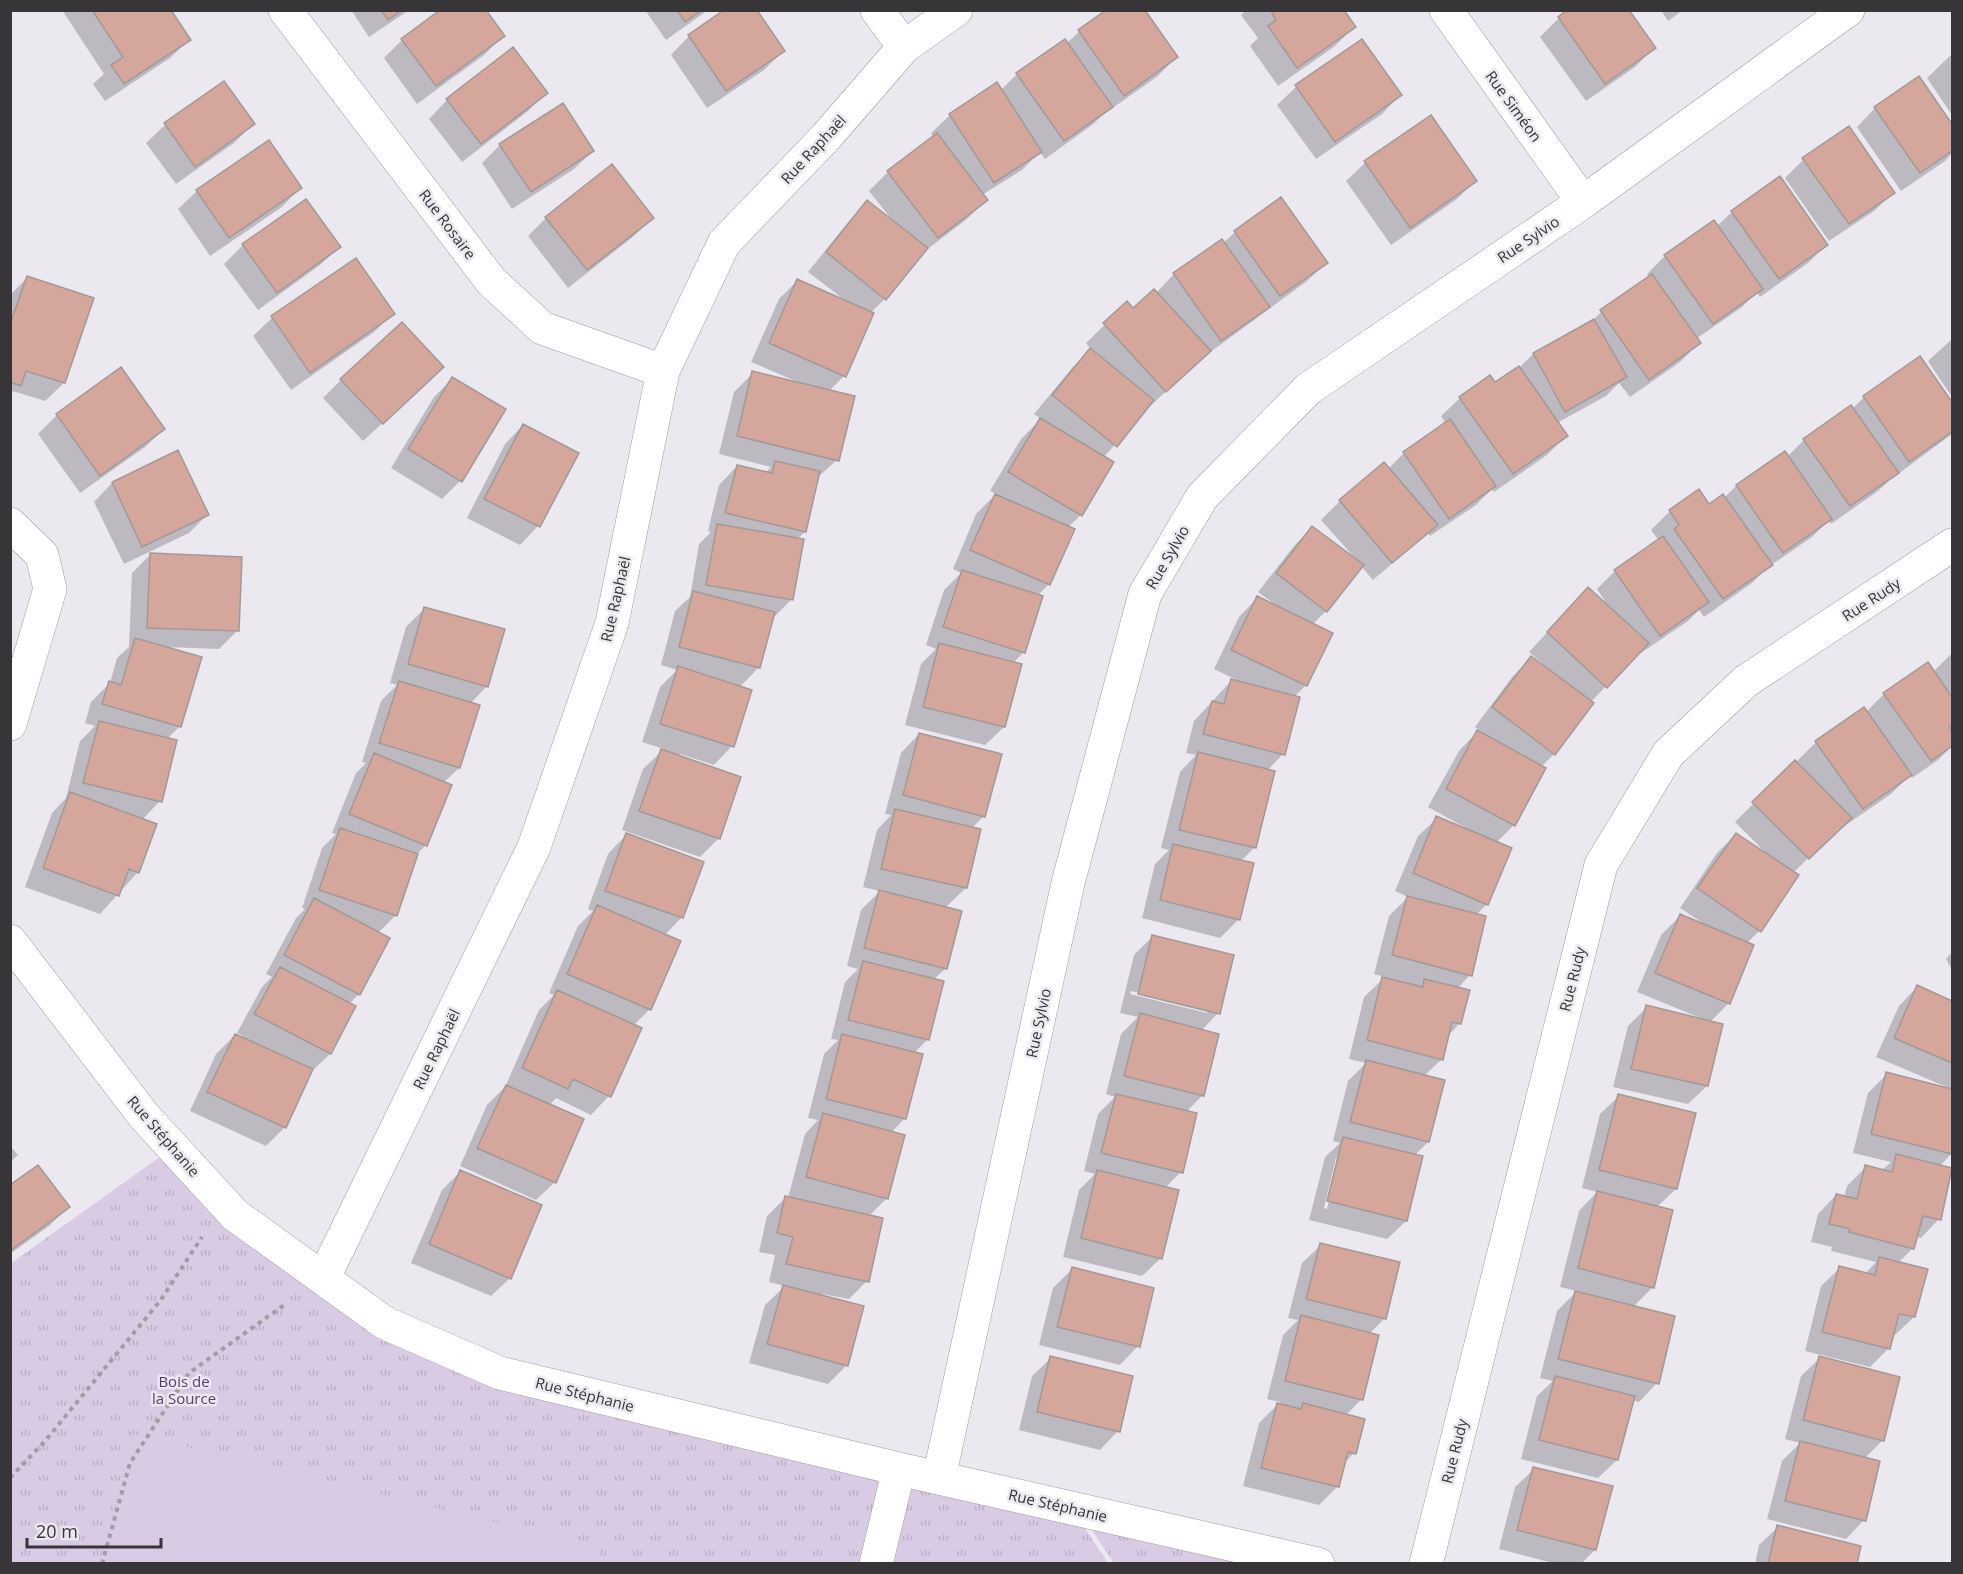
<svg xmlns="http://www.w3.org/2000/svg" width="1963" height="1574" viewBox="0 0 1963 1574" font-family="'Open Sans',sans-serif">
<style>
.park{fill:url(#park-tufts)}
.garden{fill:#dacbe5}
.shadow{fill:#0003;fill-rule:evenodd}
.building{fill:#d4a69c;stroke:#a29997;stroke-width:1.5}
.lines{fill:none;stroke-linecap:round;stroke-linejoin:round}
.minor-casing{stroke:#9f9ba2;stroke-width:34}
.path{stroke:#a09da3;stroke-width:4;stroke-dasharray:4.5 4.5;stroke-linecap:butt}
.minor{stroke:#fff;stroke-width:33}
.labels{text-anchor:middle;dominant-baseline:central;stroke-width:5;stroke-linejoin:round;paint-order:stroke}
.street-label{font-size:15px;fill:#373538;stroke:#ece8f0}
.park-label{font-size:15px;fill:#593c6c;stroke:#ece8f0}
</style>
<defs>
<pattern id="park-tufts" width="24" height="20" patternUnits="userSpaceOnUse" patternTransform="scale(1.5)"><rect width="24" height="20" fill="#dacbe5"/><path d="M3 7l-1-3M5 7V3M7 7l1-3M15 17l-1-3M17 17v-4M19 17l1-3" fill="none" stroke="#bcafc5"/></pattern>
</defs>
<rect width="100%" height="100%" fill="#ece8f0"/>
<path class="park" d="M171,1149L389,1324L1082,1524L1108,1563H11L10,1264Z
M1078,1510L1296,1563H1114Z"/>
<path class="garden" d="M134,1434L601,1548L597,1563H101Z"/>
<path class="shadow" d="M62,10H170L189,40L170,58L105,101L93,84L104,74Z
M351,10H409L369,37Z
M645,10H708L666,40Z
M1109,10L1176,57L1158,76L1104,114L1092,125L1045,159L1040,152L1022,170L982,195L986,200L967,219L921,254L885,299L870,313L844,376L829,391L837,460L817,478L805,532L797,539L792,599L773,618L759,667L739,688L732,746L714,765L680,754L679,757L719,838L700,857L622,830L643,769L664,749L642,742L660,687L677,670L661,665L675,611L690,597L699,544L711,532L708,531L719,485L737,466L765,473L771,467L719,454L734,392L753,373L798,382L751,362L779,299L797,281L846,301L808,272L849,221L867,202L892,220L869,191L888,172L934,138L931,133L950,115L996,85L1000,91L1017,74L1067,43L1079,32Z
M1246,10H1342L1354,27L1335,46L1278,86L1250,46L1258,38L1241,15Z
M1569,10L1654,48L1635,67L1586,101L1540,37L1559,18Z
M1661,10H1683L1668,21Z
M503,36L484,55L417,104L384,58L402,40Z
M689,36L783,51L764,70L707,108L671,55Z
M1362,41L1400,95L1382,114L1316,159L1277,105L1296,87Z
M1952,54V115L1927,78Z
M1919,78L1952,127V153L1945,161L1901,191L1857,127L1875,108Z
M223,83L253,124L234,143L176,184L146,143L165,125Z
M546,93L528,111L462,162L429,119L447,100Z
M1430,117L1475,181L1457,199L1391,245L1346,181L1365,163Z
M500,145L593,151L574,169L512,209L482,163Z
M1803,160L1893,193L1874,211L1829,241L1785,178Z
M300,188L282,207L210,256L178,209L197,191Z
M305,201L339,247L320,265L258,310L224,264L243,245Z
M1732,212L1826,245L1808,263L1760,297L1757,292L1742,307L1696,339L1699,343L1680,362L1630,397L1619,383L1606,396L1557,423L1566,436L1547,455L1494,492L1492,489L1476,505L1430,536L1428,533L1373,580L1361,566L1326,611L1312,625L1306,685L1294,697L1283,754L1267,771L1255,847L1241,861L1239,919L1220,938L1142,918L1155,864L1169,850L1161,848L1180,772L1196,755L1186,753L1194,721L1231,681L1241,682L1214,669L1239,617L1257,598L1277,606L1258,592L1294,546L1312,528L1354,557L1321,520L1340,501L1384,464L1388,469L1404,453L1446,424L1441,416L1460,398L1494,384L1519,368L1533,354L1590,323L1601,312L1649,278L1647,274L1665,256L1717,226Z
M546,218H652L634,236L568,288L528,236Z
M1235,232L1326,263L1307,281L1201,359L1147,409L1103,458L1081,515L1068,527L1049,584L1038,595L1024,652L1013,663L1004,727L985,745L905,725L921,664L936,649L926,645L944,590L961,573L953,569L976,514L996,494L990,491L1021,439L1041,419L1034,414L1072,368L1091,349L1086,343L1127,303L1133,310L1156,293L1174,274L1223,243Z
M356,260L393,314L374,332L291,390L253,336L272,318Z
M27,278L64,383L45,401L13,391L10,394V295Z
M1952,339V397L1928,361Z
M1920,358L1952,404V434L1890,480L1878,491L1831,524L1829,520L1812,537L1767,568L1752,583L1704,617L1699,610L1688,621L1641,653L1639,651L1591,702L1554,754L1541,767L1514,825L1496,843L1487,904L1476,915L1470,975L1457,989L1460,1023L1448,1036L1442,1059L1424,1076L1428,1142L1414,1156L1406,1221L1387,1239L1309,1220L1325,1157L1340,1143L1333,1141L1348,1081L1366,1063L1349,1059L1364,997L1385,977L1374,974L1389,916L1408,897L1395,891L1418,836L1437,818L1465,830L1466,828L1428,807L1459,751L1477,732L1484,736L1485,734L1475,727L1513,676L1531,658L1541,665L1542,663L1529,652L1570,608L1609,607L1597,589L1615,571L1659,541L1651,530L1670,511L1699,491L1709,506L1724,498L1736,486L1784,453L1787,457L1804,440L1852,409L1864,397ZM1336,1158H1339L1327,1209L1324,1208Z
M121,369L164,429L145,447L80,493L38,434L57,415Z
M452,379L460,481L442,499L391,468L434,397Z
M341,380L424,385L363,441L323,398Z
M523,425L577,453L538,526L520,545L467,518L505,444Z
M112,483L207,515L189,533L124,564L94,502Z
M150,555L237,631L219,649L165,647L200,658L179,727L167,739L160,801L142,820L138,872L100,914L25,887L52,813L66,798L80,741L95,726L85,723L91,702L110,683L117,658L129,647L132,573Z
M424,609L487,686L470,704L478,706L459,768L443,783L426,845L417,854L396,915L378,933L359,994L349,1004L354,1007L330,1054L311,1072L285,1127L266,1146L190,1111L216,1054L235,1035L241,1038L243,1036L237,1033L262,987L272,977L266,974L296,918L305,909L302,908L322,848L336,834L332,833L356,773L366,763L362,762L381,701L397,685L390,683L406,627Z
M1952,653V726L1949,730L1952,735V746L1938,760L1912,778L1910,775L1891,794L1843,827L1842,825L1793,873L1759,931L1747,943L1729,1003L1710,1022L1707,1086L1688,1104L1613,1087L1628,1026L1647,1007L1703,1020V1019L1637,992L1661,935L1680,916L1706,925L1680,908L1717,853L1736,834L1766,853L1735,822L1795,762L1800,768L1802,766L1797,761L1816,742L1866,712L1884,694L1933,672Z
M919,734L984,816L972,828L966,888L945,908L946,968L933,980L927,1040L914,1053L905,1118L891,1133L887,1198L869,1216L867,1281L849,1299L822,1294L847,1365L828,1384L749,1363L765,1305L785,1286L769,1282L775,1255L759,1252L767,1216L785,1198H788L805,1134L818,1120L808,1118L824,1054L838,1040L831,1039L845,982L858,969L847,966L861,910L880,891L863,887L877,830L891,815L885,814L901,753Z
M626,835L682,917L664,936L650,1009L633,1026L609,1096L591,1115L556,1098L549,1106L555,1182L536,1200L460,1166L487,1105L505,1087L539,1010L554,995L549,993L578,926L593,911L588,909L608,854Z
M1153,936L1218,1013L1201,1031L1203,1095L1186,1112L1181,1172L1165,1188L1161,1258L1142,1276L1063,1257L1079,1190L1095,1174L1084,1171L1098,1114L1115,1097L1106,1094L1121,1034L1138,1017L1120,1013L1134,955ZM1131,991L1207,1010V1013L1130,994Z
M1952,952V970L1946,959Z
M1917,987L1952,1002V1087L1950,1090L1952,1091V1153L1939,1167V1219L1921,1238L1916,1237L1913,1248L1898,1263L1914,1317L1895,1335H1892L1889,1348L1870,1367L1805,1351L1821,1286L1840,1268L1865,1274L1876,1262L1831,1251L1832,1247L1811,1242L1818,1214L1836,1195L1844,1197L1847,1186L1866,1167L1881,1171L1891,1162L1853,1153L1868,1093L1887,1074L1949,1090V1088L1876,1057L1899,1006Z
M1619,1096L1676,1189L1657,1207L1653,1287L1633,1307L1657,1383L1639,1402L1632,1400L1617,1460L1598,1478L1521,1459L1537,1396L1553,1381L1540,1378L1557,1311L1577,1291L1560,1287L1579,1211L1597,1192L1582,1188L1600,1114Z
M10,1146L18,1155L10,1162Z
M460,1172L510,1278L491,1296L411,1263L442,1190Z
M10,1187L68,1207L49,1226L10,1254Z
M1321,1245L1385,1318L1369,1334L1362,1399L1346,1415L1354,1453L1344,1463L1338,1486L1319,1505L1243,1486L1259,1423L1280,1402L1267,1399L1283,1335L1298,1320L1288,1318L1302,1263Z
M1072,1269L1138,1346L1120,1365L1039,1345L1053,1288Z
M1051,1358L1118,1431L1100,1450L1019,1430L1032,1376Z
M1820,1358L1883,1440L1864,1459V1520L1846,1539L1767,1519L1782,1461L1800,1443L1785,1439L1801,1376Z
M1534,1469L1595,1550L1581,1564H1557L1499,1549L1515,1487Z
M1778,1527L1855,1564H1755L1759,1545Z"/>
<path class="building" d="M92,10H171L191,40L124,84L111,65L123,57Z
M381,10H402L388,20Z
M440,10H486L505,36L436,86L401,39Z
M677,10H702L685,22Z
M724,10H757L785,51L726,91L688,35Z
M1106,10H1145L1178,57L1124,96L1078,30Z
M1270,10H1344L1356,27L1297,68L1268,26L1276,20Z
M1567,10H1629L1656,48L1605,84L1558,17Z
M1065,39L1113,107L1064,141L1016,73Z
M1362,39L1402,95L1335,142L1295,85Z
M513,47L548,93L481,144L446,99Z
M1919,76L1952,124V151L1920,173L1874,107Z
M224,81L255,124L195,167L164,123Z
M997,82L1042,152L994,183L949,114Z
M563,103L594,151L531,192L499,144Z
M1431,115L1477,181L1410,228L1364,161Z
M1849,126L1895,193L1849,224L1802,158Z
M937,133L988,200L938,238L887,171Z
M269,140L302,188L229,238L196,190Z
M612,164L654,218L587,270L545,217Z
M1780,176L1828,245L1779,279L1731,211Z
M1281,197L1328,263L1280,296L1234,231Z
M306,199L341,247L277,293L242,244Z
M867,200L928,248L886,300L826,252Z
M1714,220L1763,289L1713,324L1664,255Z
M1222,239L1270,307L1221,341L1173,273Z
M356,258L395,314L310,373L271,316Z
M1652,274L1701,343L1649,380L1600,310Z
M27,276L94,298L65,383L26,371L21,386L10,382V324Z
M797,279L874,313L846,377L769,343Z
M1154,289L1211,351L1166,392L1103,323L1127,301L1133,308Z
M1594,319L1627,377L1565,412L1533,353Z
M402,322L444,367L383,424L340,379Z
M1090,348L1154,400L1117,447L1052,395Z
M1920,356L1952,402V432L1909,462L1863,396Z
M1519,366L1568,436L1513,474L1459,397L1490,375L1495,382Z
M121,367L165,429L100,476L56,414Z
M752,371L855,396L839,461L737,436Z
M452,377L506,409L462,482L408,449Z
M1851,405L1899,473L1850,506L1803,439Z
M1040,418L1114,462L1082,516L1008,472Z
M1450,419L1496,486L1449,519L1403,452Z
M523,424L579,453L540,527L484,499Z
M178,450L209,515L142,547L112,482Z
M1785,451L1832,519L1783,553L1736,485Z
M775,461L820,471L806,532L725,513L737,465L772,473Z
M1384,462L1438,525L1392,563L1339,500Z
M1699,489L1709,504L1723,494L1773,565L1723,599L1674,529L1679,525L1669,510Z
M995,494L1075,529L1050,585L970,550Z
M717,524L804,539L793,600L706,585Z
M1312,526L1364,565L1327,612L1276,573Z
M1663,536L1709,602L1660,636L1614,570Z
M150,553L242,557L239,631L147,628Z
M962,570L1043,596L1025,653L943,627Z
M1588,587L1649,643L1607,688L1547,632Z
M693,591L775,612L760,668L679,647Z
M1257,596L1333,633L1307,686L1231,650Z
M424,607L505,629L488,687L408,664Z
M135,638L202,657L181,727L102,704L109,681L121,685Z
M939,643L1022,664L1005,727L923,707Z
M1531,656L1594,703L1555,755L1492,707Z
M1928,662L1952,697V724L1949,727L1952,732V746L1931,761L1883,693Z
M678,666L752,690L734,747L660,724Z
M1231,679L1300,697L1285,755L1203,734L1212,701L1224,704Z
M399,681L480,705L460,768L379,743Z
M1864,707L1912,775L1863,809L1815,741Z
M99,721L177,740L162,802L83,783Z
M1477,730L1546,768L1515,826L1446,789Z
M919,733L1002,754L985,817L903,795Z
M661,749L741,777L720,839L639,811Z
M1198,752L1275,771L1256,848L1179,830Z
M374,753L452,785L427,846L349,814Z
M1795,760L1852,818L1809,859L1752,802Z
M70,792L157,824L139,873L129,869L119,896L43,868Z
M895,809L981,829L967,888L881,869Z
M1436,816L1512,848L1488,905L1413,873Z
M340,828L418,854L397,916L319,890Z
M626,833L704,862L683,918L605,891Z
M1736,833L1799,875L1761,932L1697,888Z
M1173,844L1254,863L1240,920L1160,900Z
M879,890L962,911L947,969L864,948Z
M1407,896L1486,916L1472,976L1392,955Z
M314,898L390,938L360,995L284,955Z
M597,905L681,941L651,1010L567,974Z
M1680,914L1754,945L1730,1004L1655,973Z
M1152,935L1234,955L1220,1014L1138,994Z
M863,961L944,981L929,1040L848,1020Z
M280,967L356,1006L331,1054L254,1014Z
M1382,977L1423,987L1424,979L1470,990L1461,1024L1452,1022L1443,1060L1367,1040Z
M1917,985L1952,1001V1063L1894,1038Z
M557,990L642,1028L611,1097L573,1079L568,1089L522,1068Z
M1646,1005L1723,1024L1708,1086L1631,1069Z
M1140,1013L1219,1034L1204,1096L1124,1076Z
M235,1034L313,1069L286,1128L207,1092Z
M842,1034L923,1054L906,1119L826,1099Z
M1366,1060L1445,1080L1429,1142L1350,1122Z
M1886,1072L1952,1089V1154L1871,1134Z
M506,1085L584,1119L556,1183L477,1148Z
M1116,1094L1197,1113L1183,1173L1101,1153Z
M1618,1094L1696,1113L1677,1189L1599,1170Z
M823,1113L905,1135L888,1199L806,1177Z
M1343,1137L1423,1156L1407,1221L1327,1201Z
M1896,1154L1952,1168L1941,1220L1923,1216L1914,1249L1849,1232L1850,1229L1829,1224L1836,1194L1857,1199L1865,1165L1892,1172Z
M38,1165L70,1207L10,1251V1185Z
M460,1170L542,1205L511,1279L429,1244Z
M1097,1170L1179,1190L1162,1259L1081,1238Z
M1597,1191L1673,1210L1654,1288L1578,1268Z
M785,1196L883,1218L869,1282L786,1264L793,1237L777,1233Z
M1320,1243L1400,1262L1386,1319L1306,1299Z
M1879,1257L1928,1269L1915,1317L1899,1314L1890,1349L1822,1332L1839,1266L1875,1275Z
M1072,1267L1154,1288L1140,1347L1057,1327Z
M783,1285L864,1306L848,1366L767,1344Z
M1575,1291L1675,1316L1659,1384L1558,1359Z
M1301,1315L1379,1335L1363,1400L1285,1381Z
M1050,1356L1133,1376L1120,1432L1037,1412Z
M1819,1356L1900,1377L1884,1441L1803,1420Z
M1555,1376L1635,1396L1618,1460L1539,1440Z
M1277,1403L1301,1409L1303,1403L1365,1419L1356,1454L1348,1452L1339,1487L1261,1468Z
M1800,1441L1880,1461L1866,1521L1785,1501Z
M1533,1467L1613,1486L1596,1550L1517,1530Z
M1777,1525L1861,1546L1857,1564H1768Z"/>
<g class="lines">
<defs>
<path id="minor" d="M285,10L491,281L542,328L663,371
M877,10L904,47
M1446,10L1583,202
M10,524L42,555L50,589L10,724
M10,941L144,1116L235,1215L385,1323L500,1373L899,1469L1318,1564
M324,1277L534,847L612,623L663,371L724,243L826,137L904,47L956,10
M939,1478L1068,883L1145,594L1202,497L1308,389L1583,202L1848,10
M876,1564L899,1469
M1426,1564L1601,865L1668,754L1746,681L1952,545"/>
</defs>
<use href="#minor" class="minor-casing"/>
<path class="path" d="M10,1478L45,1441L160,1301L202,1237
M102,1564L130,1463L189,1373L287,1303"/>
<use href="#minor" class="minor"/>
</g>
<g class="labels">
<g class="street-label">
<text transform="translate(1514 106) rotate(54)">Rue Siméon</text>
<text transform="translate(813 149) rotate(-47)">Rue Raphaël</text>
<text transform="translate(448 224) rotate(53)">Rue Rosaire</text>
<text transform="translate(1528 239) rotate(-34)">Rue Sylvio</text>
<text transform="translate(1167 557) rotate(-60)">Rue Sylvio</text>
<text transform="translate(615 599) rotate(-77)">Rue Raphaël</text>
<text transform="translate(1871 599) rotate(-33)">Rue Rudy</text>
<text transform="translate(1572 979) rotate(-76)">Rue Rudy</text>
<text transform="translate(1038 1023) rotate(-78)">Rue Sylvio</text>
<text transform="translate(436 1049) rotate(-64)">Rue Raphaël</text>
<text transform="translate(164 1136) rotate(49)">Rue Stéphanie</text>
<text transform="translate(585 1394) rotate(14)">Rue Stéphanie</text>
<text transform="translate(1454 1451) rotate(-76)">Rue Rudy</text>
<text transform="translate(1058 1505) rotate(13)">Rue Stéphanie</text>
</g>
<g class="park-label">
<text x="184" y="1381">Bois de<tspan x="184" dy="17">la Source</tspan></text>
</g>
</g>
<rect width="1963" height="1574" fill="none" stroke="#373538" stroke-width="24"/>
<path d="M27 1538v9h134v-9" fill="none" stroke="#373538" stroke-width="3"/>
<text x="36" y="1538" font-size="18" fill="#373538" stroke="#ece8f0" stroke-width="4.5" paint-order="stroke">20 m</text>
</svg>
